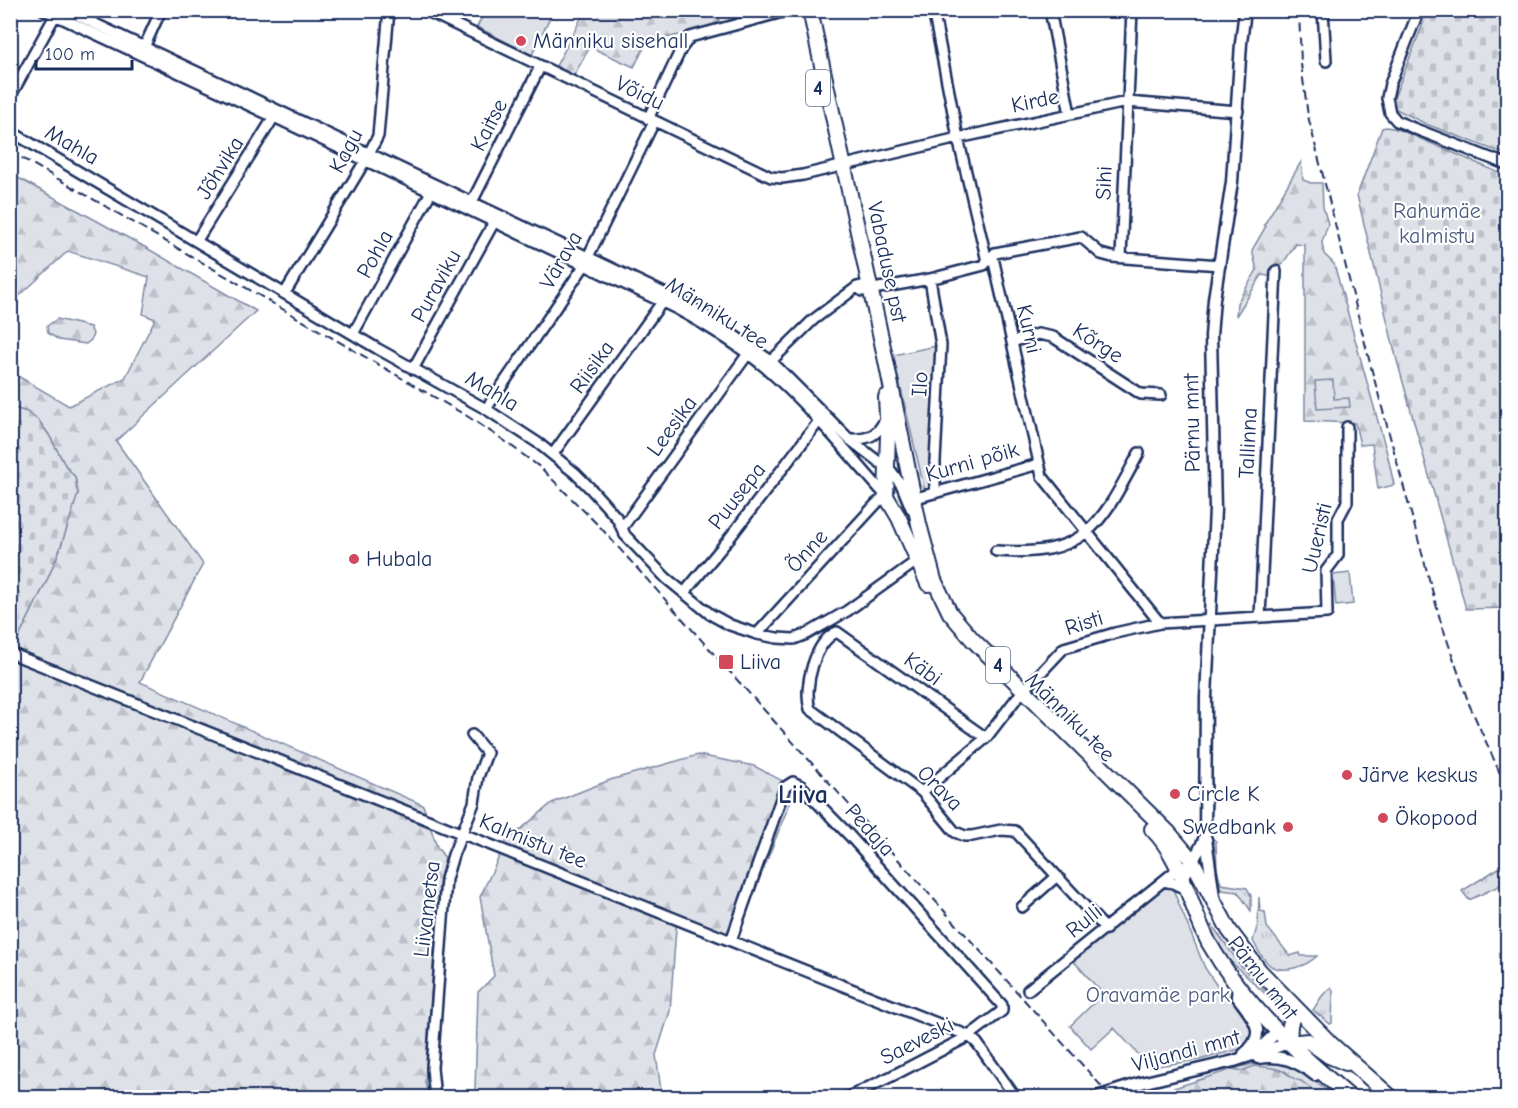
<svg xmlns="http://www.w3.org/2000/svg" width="1518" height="1108" viewBox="0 0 1518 1108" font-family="'Comic Neue',sans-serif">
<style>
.grass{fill:url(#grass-tufts);stroke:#7c88a2;stroke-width:1.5}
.forest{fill:url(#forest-firs);stroke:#7c88a2;stroke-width:1.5}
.cemetery{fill:url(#cemetery-stones);stroke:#7c88a2;stroke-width:1.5}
.park{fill:#dee1e7;stroke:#7c88a2;stroke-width:1.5}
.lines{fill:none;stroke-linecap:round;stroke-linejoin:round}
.minor-casing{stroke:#1b2f5e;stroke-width:14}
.major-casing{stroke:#1b2f5e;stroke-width:15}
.highway-casing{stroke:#1b2f5e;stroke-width:18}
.minor{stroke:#fff;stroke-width:9}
.major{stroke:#fff;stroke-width:10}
.highway{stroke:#fff;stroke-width:14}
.rail{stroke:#1b2f5e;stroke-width:2;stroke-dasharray:9 4.5;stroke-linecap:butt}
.poi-dot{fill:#d1495b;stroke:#fff;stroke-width:2}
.labels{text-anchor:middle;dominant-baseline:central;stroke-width:4.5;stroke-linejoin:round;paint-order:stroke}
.shield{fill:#fff;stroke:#5f6d8e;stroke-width:1.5}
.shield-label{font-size:21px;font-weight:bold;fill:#1b2f5e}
.poi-label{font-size:22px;fill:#1b2f5e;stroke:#fff;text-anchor:start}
.street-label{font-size:22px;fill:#1b2f5e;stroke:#fff}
.park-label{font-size:22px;fill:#4c5c80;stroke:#fff}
.quarter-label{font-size:26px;font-weight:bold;fill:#1b2f5e;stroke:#fff}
</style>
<defs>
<pattern id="grass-tufts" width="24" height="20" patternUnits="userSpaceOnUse" patternTransform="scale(1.5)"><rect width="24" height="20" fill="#dee1e7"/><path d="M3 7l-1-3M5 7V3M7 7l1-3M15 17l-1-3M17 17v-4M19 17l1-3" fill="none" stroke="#bec1c9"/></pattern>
<pattern id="forest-firs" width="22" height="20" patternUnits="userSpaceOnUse" patternTransform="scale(1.5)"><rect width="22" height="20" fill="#dee1e7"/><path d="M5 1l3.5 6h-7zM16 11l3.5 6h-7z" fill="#bec1c9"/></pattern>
<pattern id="cemetery-stones" width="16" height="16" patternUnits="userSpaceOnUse" patternTransform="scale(1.5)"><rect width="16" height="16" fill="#dee1e7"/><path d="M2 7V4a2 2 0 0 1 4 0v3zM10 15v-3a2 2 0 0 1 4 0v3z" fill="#bec1c9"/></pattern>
</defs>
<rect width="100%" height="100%" fill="#fff"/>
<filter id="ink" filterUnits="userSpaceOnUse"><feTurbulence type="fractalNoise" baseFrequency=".0167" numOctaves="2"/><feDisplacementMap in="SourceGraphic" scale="12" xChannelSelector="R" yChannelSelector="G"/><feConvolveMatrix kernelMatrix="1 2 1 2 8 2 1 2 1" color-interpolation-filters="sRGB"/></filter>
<g filter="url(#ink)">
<path class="grass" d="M1213,839L1216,841L1217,869L1221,884L1247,888L1251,896V911L1238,892L1221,890L1214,864Z
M1502,866L1506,877L1501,885L1469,900L1462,891Z
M1259,897L1260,911L1265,912L1267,927L1290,956L1300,953L1301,956H1317C1307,966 1284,974 1271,966C1264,961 1257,949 1253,941L1258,924Z
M1212,925L1241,966L1281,1007L1277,1005L1225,956L1210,929Z
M1331,987L1333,991L1332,1023L1330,1024L1313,1010L1322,996Z
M1282,1061V1064L1304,1072L1335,1097H1322L1301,1081H1296L1286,1072L1254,1067L1242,1071L1233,1069L1260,1062Z"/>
<path class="forest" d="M585,11H717L721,26L647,42L634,67L590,47L573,77L555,68Z
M1301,162L1303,180L1311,183H1322L1323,207L1328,224L1322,242L1324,254L1334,264L1388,457L1394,485L1378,489L1372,444L1360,445L1355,423L1305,421V245L1296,244L1274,277L1262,275L1236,316L1237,303L1257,270L1252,250L1266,226L1264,225Z
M11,174L143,246L256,311L116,441L203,564L140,682L423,805L437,847L445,858L439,886L425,1082L428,1097H11V653L47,580L60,549L78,493L75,477L65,465L49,435L39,421L27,413L11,407V372L69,406L125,378L155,319L143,314L149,277L68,251L15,300L11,325Z
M57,319L90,327L93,334L91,340L86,344L59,340L48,333L47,326Z
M698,755L754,766L796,788L736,937L677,915L670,1011L656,1055L662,1097L477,1098L475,1089L478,992L494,976L480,897L506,842L552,803L610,780Z
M1254,1066C1264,1067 1274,1067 1283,1071C1290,1075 1293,1080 1301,1081L1322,1097H1146L1233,1069L1242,1071Z"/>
<path class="cemetery" d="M1428,11H1507V155L1426,124L1392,107V103Z
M1386,127L1398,129L1507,176V608L1466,609L1396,357L1357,195L1382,128Z
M11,407L27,412L39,421L49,435L65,465L75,477L78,494L60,549L47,580L11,653Z"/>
<path class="park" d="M485,11V10L553,11L532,55L477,27Z
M941,345L935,493L926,496L893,355Z
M1333,380L1334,399L1349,398L1350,407L1317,409L1315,381Z
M1350,573L1353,604L1336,606L1333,575Z
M1166,884L1172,887L1205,968L1219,989L1237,1002L1253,1025V1038L1244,1048L1199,1060L1150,1067L1114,1028L1091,1049L1070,1026L1103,994L1070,957Z"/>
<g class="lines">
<defs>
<path id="minor" d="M44,10L274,117L677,309C708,326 739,345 766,368C810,407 847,452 886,496L876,504L757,634
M66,10L666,294L700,312L771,361L849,439L892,472L902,486L911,508
M425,10L771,177L782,178L803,175L958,138L1127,102L1238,111
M933,10L958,138L986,257L994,262L1042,476L1160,623
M1050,10L1070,114
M1323,10L1326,61
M1419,10L1390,84L1387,98L1390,113L1397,121L1413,128L1508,165
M142,52L161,10
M10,97L57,12
M648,119L681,49L690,37L790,10
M10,131L378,349L486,409L538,443L575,473L591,489L617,518L625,535L666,578L710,614L730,625L757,634L777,638L794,639L807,634L847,611L918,560
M472,202L540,67
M197,240L277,112
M1121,257L1132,10
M930,279L941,345L935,461V493
M862,291L930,279L984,265L995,253L1081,237L1101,254L1112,257L1220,265
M285,293L365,161L378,136L389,10
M353,334L431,192
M1012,342L1038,334L1053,337L1141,394L1161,395
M767,365L813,320L857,287L861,286
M413,369L494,222
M486,409L582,269L654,122
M850,439C869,440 878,435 886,418
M553,454L662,302
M916,498L1039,464
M622,528L750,351
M996,551C1087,557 1100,526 1139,453
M684,593L728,540L819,421
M1260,617L1276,271
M10,653L969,1036L977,1043L1016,1098
M986,738L837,632C815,641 803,687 810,709L922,792L955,832L965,836H972L1001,830L1015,831L1106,929
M922,792L986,738L1016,699L1064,648L1115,633L1160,623L1327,613L1326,571L1338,555V519L1347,502V427
M1163,881L1173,883L1187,890
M1022,907L1056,877
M731,941L785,787L793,782L801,786L849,835L1002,1005V1011L969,1036L892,1076L846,1098
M1028,990L1178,869L1183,866
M435,1098L432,1068L446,879L453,855L474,803L478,777L487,753L472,735"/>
<path id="major" d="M1206,839L1214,897
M1184,878C1189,862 1201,852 1205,836L1206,698L1215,509L1211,336L1214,299L1232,182L1241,43L1245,10
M1238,987L1237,996C1252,1017 1270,1033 1244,1054
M1257,1051L1277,1032
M1258,1058C1281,1054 1297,1061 1315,1075
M1094,1098L1141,1083L1234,1061L1289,1043"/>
<path id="highway" d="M810,10L886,361L919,524L934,580L950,613L972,639L1169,833L1192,860L1229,930L1259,970L1331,1044L1392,1098
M886,397L888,434L886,496L899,518L928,584
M1152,829C1183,860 1189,905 1209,943C1244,1005 1297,1052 1351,1098
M1289,1043L1308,1041L1329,1056L1346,1063
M1289,1043L1290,1025L1295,1009"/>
</defs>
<use href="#minor" class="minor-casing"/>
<use href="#major" class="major-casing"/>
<use href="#highway" class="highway-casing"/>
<use href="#minor" class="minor"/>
<use href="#major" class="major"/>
<use href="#highway" class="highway"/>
<path class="rail" d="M1299,10L1301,64L1308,116L1372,371L1440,619L1469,704L1508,791
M10,151L467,416L502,439L541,468L601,528L1112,1098"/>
</g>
</g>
<g class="poi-dot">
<circle cx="521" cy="41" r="6"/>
<circle cx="354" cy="559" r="6"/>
<rect x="718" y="654" width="16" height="16" rx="3"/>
<circle cx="1347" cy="775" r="6"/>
<circle cx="1175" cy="794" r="6"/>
<circle cx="1383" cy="818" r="6"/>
<circle cx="1288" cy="827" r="6"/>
</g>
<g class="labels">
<g class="shield">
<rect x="806" y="70" width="24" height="36" rx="4.5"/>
<rect x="986" y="647" width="24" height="36" rx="4.5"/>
</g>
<g class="shield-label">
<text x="818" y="88">4</text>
<text x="998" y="665">4</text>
</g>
<g class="poi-label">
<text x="533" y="41">Männiku sisehall</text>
<text x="366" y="559">Hubala</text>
<text x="740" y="662">Liiva</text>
<text x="1359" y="775">Järve keskus</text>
<text x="1187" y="794">Circle K</text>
<text x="1395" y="818">Ökopood</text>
<text x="1276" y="827" text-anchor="end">Swedbank</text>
</g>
<g class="street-label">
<text transform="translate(640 93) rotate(26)">Võidu</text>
<text transform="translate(1035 101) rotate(-12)">Kirde</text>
<text transform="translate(489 125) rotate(-63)">Kaitse</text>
<text transform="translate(72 145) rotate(30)">Mahla</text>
<text transform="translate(346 151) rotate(-62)">Kagu</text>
<text transform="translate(220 168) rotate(-58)">Jõhvika</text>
<text transform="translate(1104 183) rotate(-88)">Sihi</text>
<text transform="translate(375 254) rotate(-61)">Pohla</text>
<text transform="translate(561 260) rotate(-60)">Värava</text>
<text transform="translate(887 262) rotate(78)">Vabaduse pst</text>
<text transform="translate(436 286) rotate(-61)">Puraviku</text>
<text transform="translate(717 313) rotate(32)">Männiku tee</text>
<text transform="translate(1029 329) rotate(77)">Kurni</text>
<text transform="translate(1098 343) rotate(33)">Kõrge</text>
<text transform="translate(592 367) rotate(-54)">Riisika</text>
<text transform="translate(920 384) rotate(-87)">Ilo</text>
<text transform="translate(492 391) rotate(31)">Mahla</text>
<text transform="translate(1192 423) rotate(-91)">Pärnu mnt</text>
<text transform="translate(672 426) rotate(-54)">Leesika</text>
<text transform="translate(1248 443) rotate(-87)">Tallinna</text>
<text transform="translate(972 462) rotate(-16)">Kurni põik</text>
<text transform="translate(737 496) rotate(-52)">Puusepa</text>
<text transform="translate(1317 538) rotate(-77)">Uueristi</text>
<text transform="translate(807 551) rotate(-48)">Õnne</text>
<text transform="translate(1084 623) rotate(-18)">Risti</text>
<text transform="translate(923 669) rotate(36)">Käbi</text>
<text transform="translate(1070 717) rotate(45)">Männiku tee</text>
<text transform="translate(940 788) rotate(45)">Orava</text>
<text transform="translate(870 830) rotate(48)">Pedaja</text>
<text transform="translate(533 841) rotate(22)">Kalmistu tee</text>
<text transform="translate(427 909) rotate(-83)">Liivametsa</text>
<text transform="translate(1084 921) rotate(-39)">Rulli</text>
<text transform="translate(1263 978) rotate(52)">Pärnu mnt</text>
<text transform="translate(917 1041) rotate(-27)">Saeveski</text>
<text transform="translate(1186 1051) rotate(-15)">Viljandi mnt</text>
</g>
<g class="park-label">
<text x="1437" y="211">Rahumäe<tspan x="1437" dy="25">kalmistu</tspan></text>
<text x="1158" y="995">Oravamäe park</text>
</g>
<g class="quarter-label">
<text x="803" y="795">Liiva</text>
</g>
</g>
<rect width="1518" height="1108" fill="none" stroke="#fff" stroke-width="36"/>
<rect x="18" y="18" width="1482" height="1072" fill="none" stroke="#1b2f5e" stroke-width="2" filter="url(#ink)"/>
<path d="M36 60v9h96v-9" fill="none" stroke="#1b2f5e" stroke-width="3"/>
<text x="45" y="60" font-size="18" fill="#1b2f5e" stroke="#ffffff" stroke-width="4.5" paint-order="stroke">100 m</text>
</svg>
